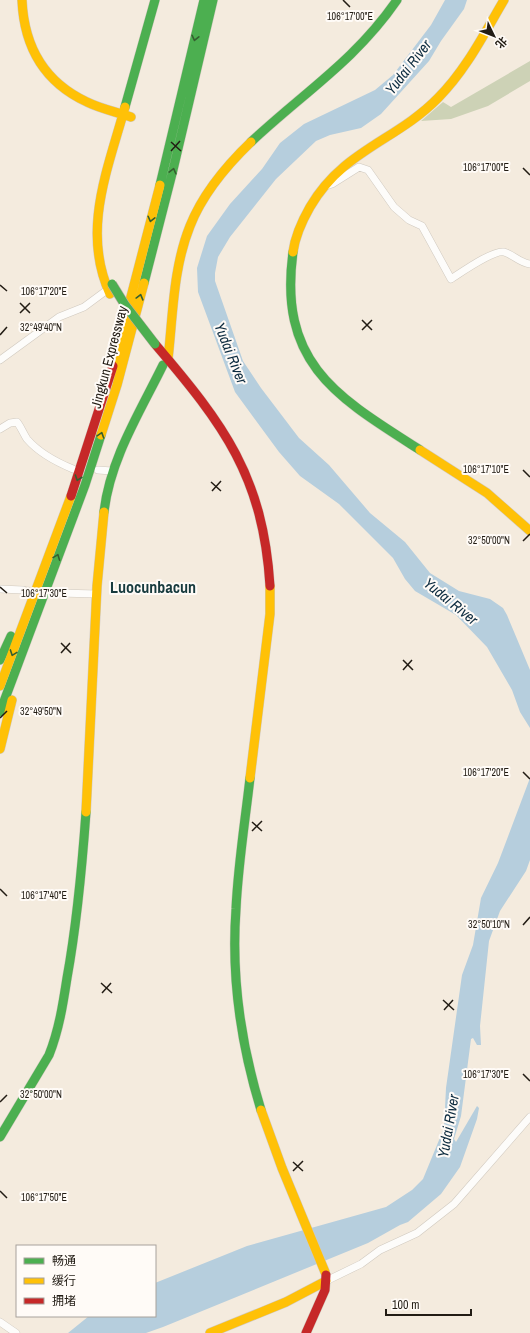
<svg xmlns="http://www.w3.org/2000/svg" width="530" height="1333" viewBox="0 0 530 1333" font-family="'Archivo Narrow','Noto Sans SC',sans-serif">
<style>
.forest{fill:#cdd2b6}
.water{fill:#b6cedd}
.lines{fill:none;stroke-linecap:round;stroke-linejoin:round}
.street-tunnel{stroke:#cac2b6;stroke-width:7;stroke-dasharray:7 3.5;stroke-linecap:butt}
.street-casing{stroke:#d0c9bf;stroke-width:8}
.fast-casing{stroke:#d0c9bf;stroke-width:10}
.slow-casing{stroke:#d0c9bf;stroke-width:10}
.jam-casing{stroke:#d0c9bf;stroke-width:10}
.street{stroke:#fdfcfa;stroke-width:7}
.fast{stroke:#4caf50;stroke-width:9}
.slow{stroke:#ffc107;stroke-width:9}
.jam{stroke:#c62828;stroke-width:9}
.fast-bridge-casing{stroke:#bdaea8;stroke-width:10;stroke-linecap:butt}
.fast-bridge{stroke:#4caf50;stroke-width:9}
.oneway{stroke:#355e2f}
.ticks{fill:none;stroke:#221c14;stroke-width:1.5}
.labels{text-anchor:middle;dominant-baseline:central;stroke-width:4;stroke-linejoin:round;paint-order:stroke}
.street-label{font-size:14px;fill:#221c14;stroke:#fffbf7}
.water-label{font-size:15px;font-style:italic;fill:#0d2c40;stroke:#fffbf7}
.quarter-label{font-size:16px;font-weight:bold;fill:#183b3e;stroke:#fffbf7}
.ticks-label{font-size:10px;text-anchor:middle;fill:#221c14;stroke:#fffbf7;stroke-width:4;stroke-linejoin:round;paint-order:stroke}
</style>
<rect width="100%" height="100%" fill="#f4ebde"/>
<path class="forest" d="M530,61V81L488,106L451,119L421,121L443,102L451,107Z"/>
<path class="water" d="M445,0H467L464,9L441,41L429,61L381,114L361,128L330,135L316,141L276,179L230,237L218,257L215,273V281L243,361L261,388L299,438L329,465L370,513L405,542L430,573L459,591L490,599L503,608L507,615L530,670V728L520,712L512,690L487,647L456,615L415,591L405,579L393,558L339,504L300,476L279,452L235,392L198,292L197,268L207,236L230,204L262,169L280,143L304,124L375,90L393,75L431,25Z
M530,778V860L526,871L500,911L489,941L480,1026L481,1045H477L473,1038L471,1039L461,1116L454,1139L456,1142L477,1106L479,1108L477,1119L460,1167L441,1194L408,1222L400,1225L368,1243L163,1327L146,1333H68L89,1316H155V1283L247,1246L386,1207L412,1190L423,1179L444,1128L446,1088L462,975L473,945L481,898L498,863Z"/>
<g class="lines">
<path class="street-tunnel" d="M23,590L58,593"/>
<defs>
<path id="street" d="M326,186L332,184L359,167L368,170L394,207L409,220L422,226L451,279C462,272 493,250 504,252C514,255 520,263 530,264
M0,360L59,317L84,307L107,290
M0,429L10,423L17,422C21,427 23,433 27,439C39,453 56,462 73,469
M98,470L112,471
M0,589L23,590
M58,593L97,594
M326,1281L361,1264L380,1250L417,1233L454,1204L530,1117
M0,1322L16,1333"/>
<path id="fast" d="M125,107L155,0
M251,142C303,93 355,61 397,0
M160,185L204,0
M293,252C278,364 337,397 420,450
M144,283L173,170L213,0
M104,512C110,459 140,412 163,365
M0,660L11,636
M0,712L85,485L101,435
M250,778C245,822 238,865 236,909C231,978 241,1045 261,1110
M0,1137L49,1055C59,1030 63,1004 67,978C77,923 82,868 86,812"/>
<path id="slow" d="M22,0C24,46 44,82 87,102C101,109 117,112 131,117
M293,252C295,237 302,221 310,207C343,150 396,141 438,98C466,70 484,34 504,0
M110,294C81,231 108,169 125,107
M168,359C173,315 173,268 190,226C203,193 226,166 251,142
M113,366L160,185
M101,435L117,385L144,283
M420,450L487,493L530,531
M0,686L71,496
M0,749L12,700
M250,778L270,614V586
M86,812L97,586L104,512
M261,1110L282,1168L325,1272
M210,1333L286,1302L326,1281"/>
<path id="jam" d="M155,344C224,425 263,476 270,586
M71,496L113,366
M306,1333L325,1290L326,1275"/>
</defs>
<use href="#street" class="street-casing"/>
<use href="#fast" class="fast-casing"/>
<use href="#slow" class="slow-casing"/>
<use href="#jam" class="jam-casing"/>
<use href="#street" class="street"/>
<use href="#fast" class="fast"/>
<use href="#slow" class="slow"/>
<use href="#jam" class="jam"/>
<defs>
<path id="fast-bridge" d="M112,284L125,305L155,344"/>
</defs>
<use href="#fast-bridge" class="fast-bridge-casing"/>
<use href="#fast-bridge" class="fast-bridge"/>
</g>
<defs><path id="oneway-chevron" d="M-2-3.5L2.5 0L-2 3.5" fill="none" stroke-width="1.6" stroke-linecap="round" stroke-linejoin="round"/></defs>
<g class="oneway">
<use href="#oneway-chevron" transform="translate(195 38) rotate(103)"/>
<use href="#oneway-chevron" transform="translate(173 171) rotate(-76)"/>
<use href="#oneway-chevron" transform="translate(151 219) rotate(104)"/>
<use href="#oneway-chevron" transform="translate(140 297) rotate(-75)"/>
<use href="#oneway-chevron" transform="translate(101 435) rotate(-72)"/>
<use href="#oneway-chevron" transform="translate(78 478) rotate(109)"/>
<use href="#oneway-chevron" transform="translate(57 557) rotate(-69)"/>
<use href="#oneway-chevron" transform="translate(13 653) rotate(110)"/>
</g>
<path class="ticks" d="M343,0L350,7M171,142L181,151M171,151L180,141M523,168L530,175M0,285L7,291M20,303L30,313M20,313L30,303M362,320L372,330M362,330L372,320M0,335L7,327M523,470L530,477M211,482L221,491M212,491L221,481M523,541L530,534M0,587L7,593M61,643L71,653M61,653L70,643M403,660L413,670M403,670L412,660M0,718L7,711M523,772L530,779M252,822L262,831M252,831L262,821M0,889L7,896M523,925L530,917M101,983L112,993M102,993L111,983M443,1000L454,1010M444,1010L453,1000M523,1074L530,1081M0,1102L7,1095M293,1162L303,1171M293,1171L303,1161M0,1191L7,1198"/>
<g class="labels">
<g class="street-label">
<text transform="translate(109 357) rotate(-75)">Jingkun Expressway</text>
</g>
<g class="water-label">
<text transform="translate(408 67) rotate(-52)">Yudai River</text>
<text transform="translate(231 353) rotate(68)">Yudai River</text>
<text transform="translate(451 601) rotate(39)">Yudai River</text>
<text transform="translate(448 1126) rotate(-80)">Yudai River</text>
</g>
<g class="quarter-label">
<text x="153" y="587">Luocunbacun</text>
</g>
</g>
<g class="ticks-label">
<text x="350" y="20">106°17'00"E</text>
<text x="486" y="171">106°17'00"E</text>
<text x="44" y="295">106°17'20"E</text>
<text x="41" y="331">32°49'40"N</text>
<text x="486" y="473">106°17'10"E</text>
<text x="489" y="544">32°50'00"N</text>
<text x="44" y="597">106°17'30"E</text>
<text x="41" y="715">32°49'50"N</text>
<text x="486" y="776">106°17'20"E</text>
<text x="44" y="899">106°17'40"E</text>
<text x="489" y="928">32°50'10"N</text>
<text x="486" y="1078">106°17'30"E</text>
<text x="41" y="1098">32°50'00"N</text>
<text x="44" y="1201">106°17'50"E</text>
</g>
<rect x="16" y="1245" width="140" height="72" fill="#fffbf7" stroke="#a7a29c"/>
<rect x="24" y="1258" width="20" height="6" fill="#4caf50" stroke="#a7a29c"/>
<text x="52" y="1265" font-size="12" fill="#221c14">畅通</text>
<rect x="24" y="1278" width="20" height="6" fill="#ffc107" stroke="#a7a29c"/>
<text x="52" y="1285" font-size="12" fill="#221c14">缓行</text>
<rect x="24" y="1298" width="20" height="6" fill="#c62828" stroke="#a7a29c"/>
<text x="52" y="1305" font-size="12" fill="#221c14">拥堵</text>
<g transform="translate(494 36) rotate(133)" stroke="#fffbf7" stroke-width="3" paint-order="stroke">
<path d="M0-3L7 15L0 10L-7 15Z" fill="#221c14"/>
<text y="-6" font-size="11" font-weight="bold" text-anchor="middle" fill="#221c14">北</text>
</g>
<path d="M386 1309v6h85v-6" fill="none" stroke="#221c14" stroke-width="2"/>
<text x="392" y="1309" font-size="12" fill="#221c14" stroke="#fffbf7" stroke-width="3" paint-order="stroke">100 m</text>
</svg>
